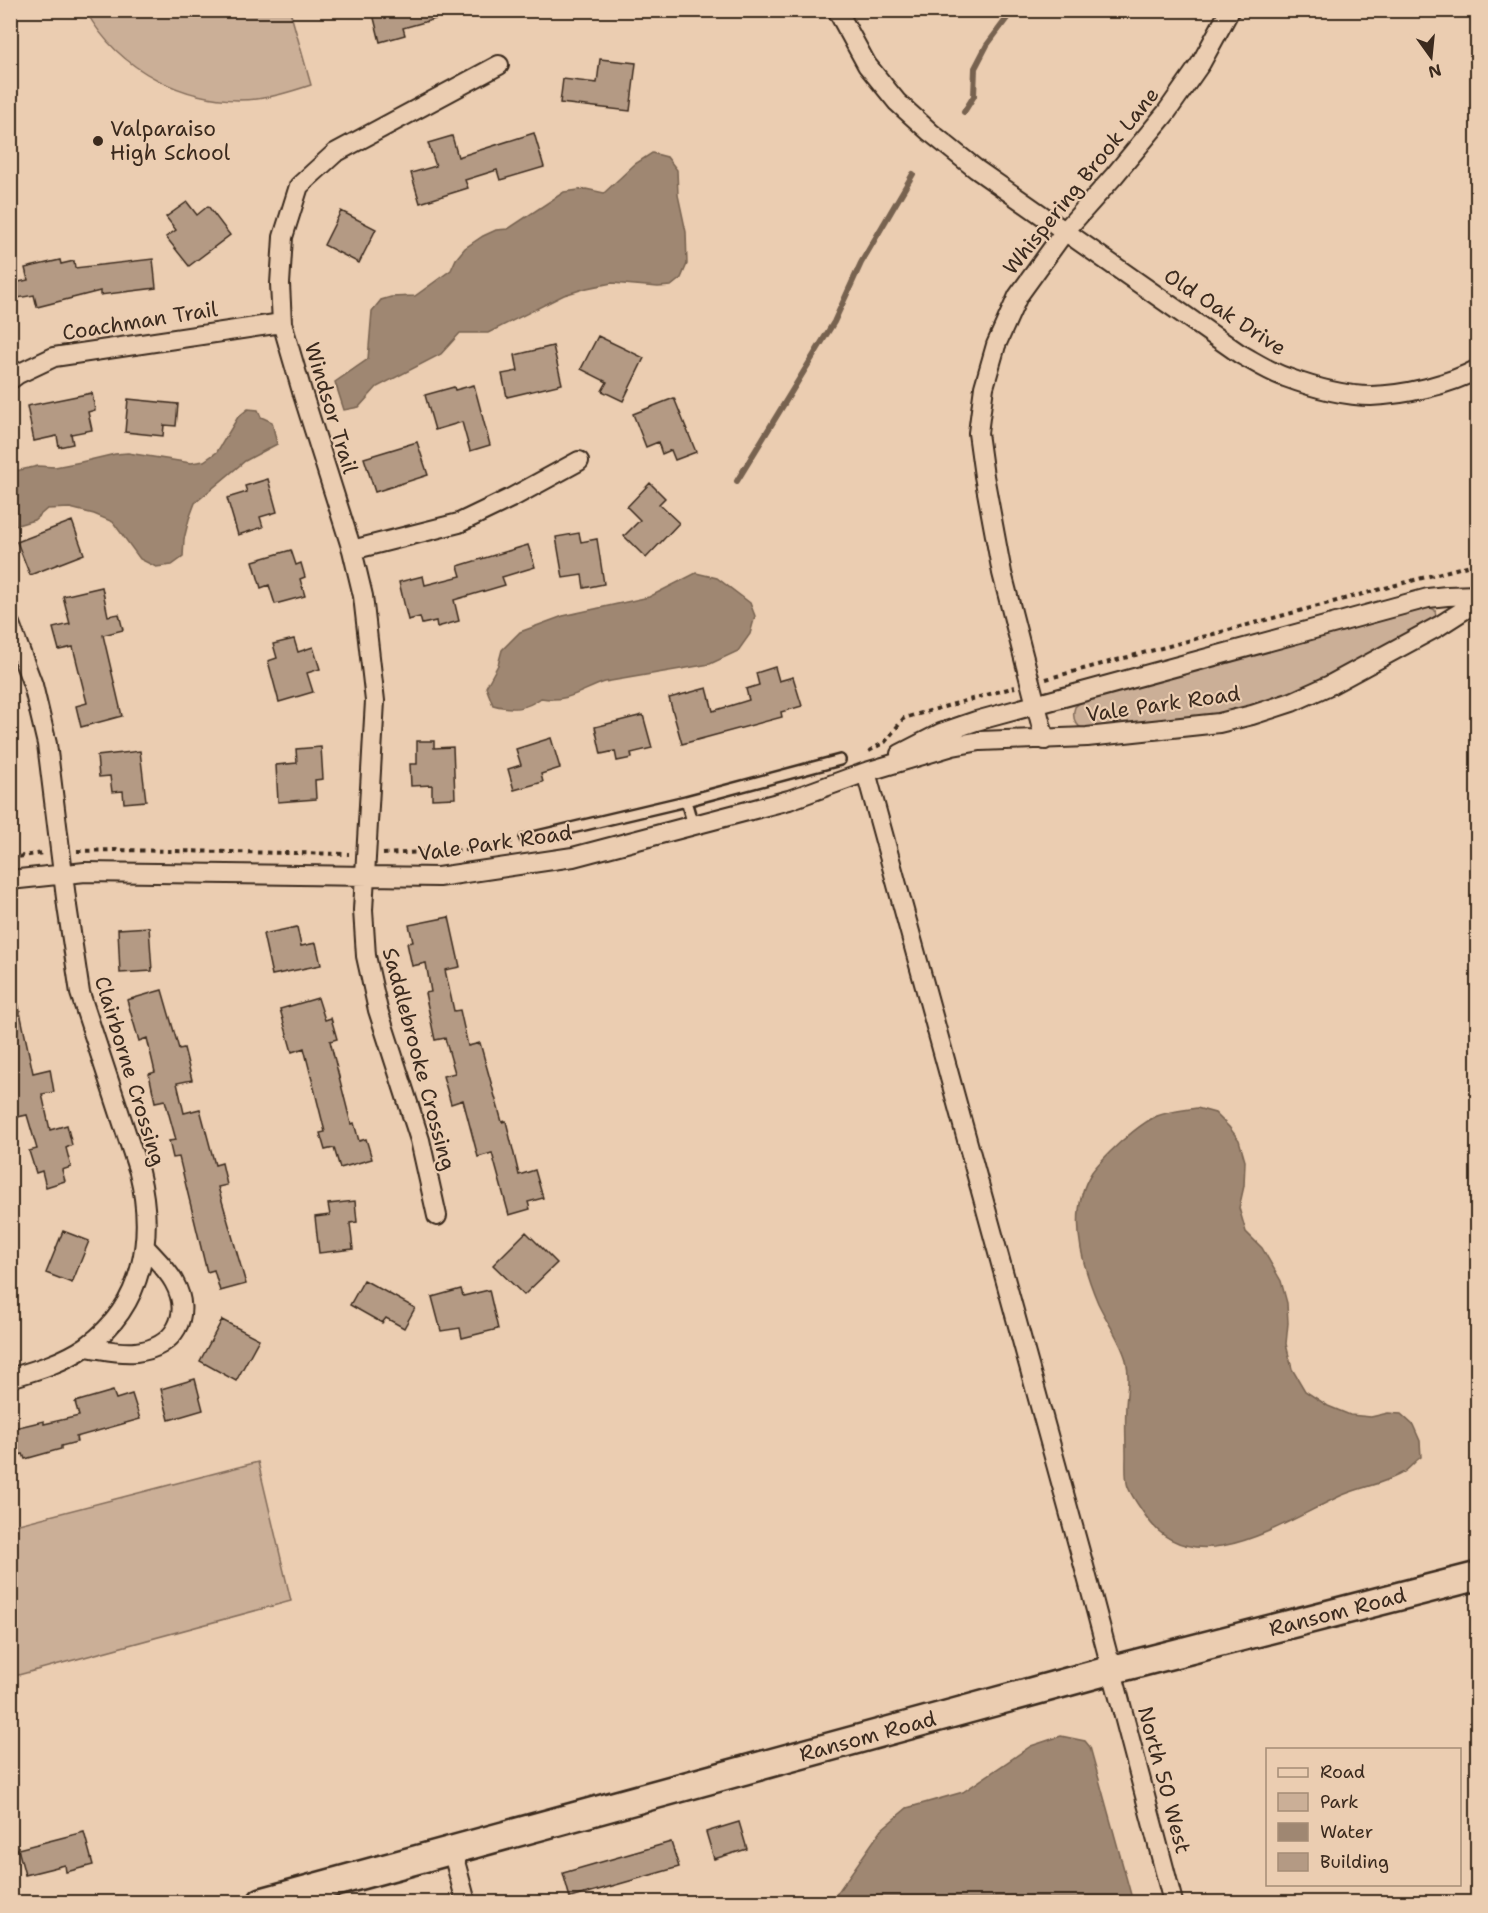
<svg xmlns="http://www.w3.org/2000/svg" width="1488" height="1913" viewBox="0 0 1488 1913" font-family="'Shantell Sans',sans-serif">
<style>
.green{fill:#cbaf97;stroke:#836c5a;stroke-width:1.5}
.water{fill:#9f8772;stroke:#776250;stroke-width:1.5}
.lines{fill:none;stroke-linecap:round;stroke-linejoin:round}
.stream{stroke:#776250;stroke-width:6}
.building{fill:#b49a84;stroke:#3b2a1e;stroke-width:1.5}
.lane-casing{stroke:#3b2a1e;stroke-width:14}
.street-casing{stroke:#3b2a1e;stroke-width:22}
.secondary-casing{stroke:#3b2a1e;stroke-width:32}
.path{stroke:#3b2a1e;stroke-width:4;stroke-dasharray:4.5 4.5;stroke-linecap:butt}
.lane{stroke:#ebcdb1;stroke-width:9}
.street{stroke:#ebcdb1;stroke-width:18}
.secondary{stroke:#ebcdb1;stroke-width:27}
.poi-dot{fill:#3b2a1e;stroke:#ebcdb1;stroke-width:2}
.labels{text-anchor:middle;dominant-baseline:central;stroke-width:4.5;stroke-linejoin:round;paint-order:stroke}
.poi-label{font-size:21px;fill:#3b2a1e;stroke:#ebcdb1;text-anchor:start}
.street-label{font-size:21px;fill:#3b2a1e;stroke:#ebcdb1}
</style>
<rect width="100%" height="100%" fill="#ebcdb1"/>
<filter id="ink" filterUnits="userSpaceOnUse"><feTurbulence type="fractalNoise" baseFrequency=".0167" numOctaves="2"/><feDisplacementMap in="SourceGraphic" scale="12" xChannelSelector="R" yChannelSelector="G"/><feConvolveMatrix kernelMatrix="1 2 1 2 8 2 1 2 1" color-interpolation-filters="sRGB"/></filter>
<g filter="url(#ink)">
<path class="green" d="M86,11H290L311,85C293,91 275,97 257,99C188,106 119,71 86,11Z
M1427,606L1435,610L1436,617L1435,621L1312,686L1232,713L1083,729C1074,724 1072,716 1075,707L1083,700Z
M258,1462L291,1601L11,1677V1526Z"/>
<path class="water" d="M652,153L667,157L677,170L678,195L686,232L687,264L681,278L671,286L658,287L612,283L587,288L564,295L488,333H460L441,354L377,387L359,407L344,410L335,382L368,359L372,311L381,300L391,297L415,296L451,270L456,259L465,248L483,236L496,230L508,229L564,192L586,189L604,193L635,164Z
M248,409L258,410L261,417L272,422L277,444L245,461L195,503L189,519L184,539L183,557L172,565L156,567L140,559L113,522L94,514L70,508L47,509L34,520L11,527V472L38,466L55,467L81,462L115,454L128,453L191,463L204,461L217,452L238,417Z
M696,573L717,578L750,603L755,616L750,634L738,651L710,664L605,682C581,690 568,703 541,698C525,710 512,710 493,705L486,687L498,665L502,650L520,632L563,616L649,597Z
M1197,1108L1215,1113L1229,1127L1239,1140L1245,1161L1244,1186L1239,1208L1246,1232L1262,1248L1281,1281L1287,1303L1288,1323L1286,1344L1292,1369L1305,1391L1328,1406L1350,1415L1371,1417L1388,1413L1401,1414L1413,1425L1420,1441L1421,1457C1415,1461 1410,1468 1404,1472C1383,1485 1358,1487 1336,1498C1281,1524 1191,1585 1145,1515C1139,1506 1132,1497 1128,1487C1125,1478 1126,1466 1126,1456C1126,1439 1125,1422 1126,1406C1127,1390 1130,1376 1126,1360C1121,1341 1107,1322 1098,1303C1081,1263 1067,1211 1092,1172C1097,1165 1104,1158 1110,1152C1121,1141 1143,1122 1157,1116C1170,1111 1184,1110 1197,1108Z
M1061,1736L1085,1741L1090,1747L1133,1902H831L882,1829L907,1808L963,1792L1031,1746Z"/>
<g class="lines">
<path class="stream" d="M964,112L974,96L975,68L987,45L1013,10
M737,481L834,322L861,263L913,174"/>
</g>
<path class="building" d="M372,10H449L450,15L403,28L405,35L380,42Z
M600,59L636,63L630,111L560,103L563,79L597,83Z
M534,133L544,167L500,180L497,170L465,180L468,188L420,203L411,173L436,166L428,143L452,136L458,157Z
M187,202L197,215L208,206L230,235L189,266L166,237L176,230L166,217Z
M341,211L376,229L359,263L324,245Z
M153,259L156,288L100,295V291L37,307L34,295L18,298L14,283L28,280L25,268L60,260L61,264L74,261L75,268Z
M598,336L644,358L623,401L602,391L607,382L581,369Z
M553,346L562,384L507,397L502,374L518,371L515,355Z
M474,385L490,445L470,451L462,422L435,430L425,395L454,387L455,390Z
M92,393L95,410L88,412L92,430L71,434L73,444L59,447L57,436L34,441L27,406Z
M674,398L696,452L675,460L671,450L662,454L658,442L646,447L633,414Z
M128,399L178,404L176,426L164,425L163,436L125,432Z
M417,442L428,475L375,492L364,458Z
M268,479L277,512L260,517L263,527L238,535L227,498L247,492L245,486Z
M650,483L665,498L659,504L679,523L646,558L624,536L640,520L627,507Z
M72,521L84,554L30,575L17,542Z
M579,533L581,542L597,539L604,584L584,588L582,575L563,578L556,537Z
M528,545L535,567L502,577L505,585L454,600L459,621L437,627L436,621L422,624L420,617L408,620L399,582L423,576L425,585L461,576L458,566Z
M291,550L296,565L301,563L305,577L300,579L305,596L275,604L269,585L261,588L253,561Z
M102,587L108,616L119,614L123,630L103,635L122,716L81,727L76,706L87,703L73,647L59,650L53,628L70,624L63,596Z
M294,639L298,652L313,647L320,669L307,673L313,692L279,702L268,661L277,658L273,644Z
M775,667L779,681L793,677L802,706L781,712L782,717L682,744L669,698L707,688L713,711L749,700L746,689L759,685L756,673Z
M643,715L652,748L631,753L632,758L617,761L615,751L601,754L595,727Z
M551,738L560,768L541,774L543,782L514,790L508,769L521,765L516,749Z
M417,741H434V748L453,747L455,798L432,799V785L411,786L410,764H417Z
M321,747L323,779L315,780L316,799L278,802L276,765L297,763L296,749Z
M140,751L146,801L124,803L123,791L112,792L110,776L99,777L97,756Z
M449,917L460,967L445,970L454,1011L460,1010L468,1046L480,1043L502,1122L506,1121L519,1175L535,1170L543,1198L528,1202L530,1209L509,1215L492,1153L478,1157L463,1100L451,1104L443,1076L455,1073L445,1038L435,1040L425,993L431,992L426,963L412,966L407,943L413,942L409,925Z
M149,927L152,971L120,973L118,929Z
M297,927L301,946L316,943L321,965L272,975L263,934Z
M162,990L179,1049L184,1048L192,1080L177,1083L184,1113L200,1109L215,1165L222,1163L227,1185L218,1187L246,1284L220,1291L214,1270L207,1272L179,1157L173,1158L169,1141L176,1140L165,1100L155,1102L149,1074L155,1072L147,1038L139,1041L127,1000Z
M17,998L33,1073L50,1069L54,1092L42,1094L50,1130L67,1125L72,1145L66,1148L71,1167L62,1170L65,1181L46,1187L42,1171L36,1173L29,1151L37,1149L27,1115L13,1118L10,1106V999Z
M318,998L325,1020L331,1018L337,1039L330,1041L351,1124L354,1123L359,1141L366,1139L372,1159L340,1168L334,1148L325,1150L320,1133L325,1132L304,1048L292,1052L280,1009Z
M355,1201L357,1222L350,1223L353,1249L319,1253L315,1217L330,1215L328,1204Z
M63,1231L89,1241L72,1283L46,1273Z
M526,1232L557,1263L524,1295L493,1265Z
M364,1280L415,1308L404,1328L386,1318L382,1323L350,1305Z
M461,1289L463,1296L489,1290L498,1329L462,1338L460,1328L441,1331L432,1297Z
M222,1320L259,1339L236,1381L200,1361Z
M195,1379L203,1410L169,1420L161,1389Z
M113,1391L116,1399L132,1394L140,1419L76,1437L77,1442L61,1446V1449L25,1459L23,1454L10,1457V1429L44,1421V1424L79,1416L75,1402Z
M739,1822L747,1849L714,1859L706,1832Z
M84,1832L93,1865L66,1872L65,1865L25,1875L18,1849Z
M671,1842L679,1867L570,1898L563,1873Z"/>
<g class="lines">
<defs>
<path id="lane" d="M686,801L693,825
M525,839L686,801L840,760"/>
<path id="street" d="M837,10L867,65L897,102L930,132L976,169L1240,354C1255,362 1270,372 1285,377C1312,387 1342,396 1371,396C1404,395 1449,385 1478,369
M10,380L18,374L54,357L282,323
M352,550L459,523L511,498L579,461
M10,624L33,685L47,744L67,906L80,993L139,1172C155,1236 144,1305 87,1346C64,1362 37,1370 10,1378
M1045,740L1002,573L984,476L978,433L984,387L996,345L1018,296L1065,231L1114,176L1166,113L1201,63L1230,10
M900,754L941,733L976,721L1428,598L1447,596L1478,595
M866,772L1093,1599L1173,1902
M10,880L85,872L438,877L573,857L789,800L866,772L953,746L980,741L1087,737L1219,723L1252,715L1292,702L1330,685L1439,626L1478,601
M437,1216L420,1140L378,1010L366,956L363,910L375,701L363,596L352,550L303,395L282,323L280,284L283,237L299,186L335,153L499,65
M86,1347C102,1349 119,1354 136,1352C174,1348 193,1316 174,1282C167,1269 155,1258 145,1247
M452,1850L466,1902"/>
<g id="secondary">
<path id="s1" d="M262,1902L1111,1670L1478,1576"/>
</g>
</defs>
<use href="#lane" class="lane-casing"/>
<use href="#street" class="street-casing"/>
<use href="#secondary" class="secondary-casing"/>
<path class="path" d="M1046,679L1478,563
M869,751L885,742L904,718L1015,687
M77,851L114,850L349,854
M383,854L465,850L513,841
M10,858L43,853"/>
<use href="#lane" class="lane"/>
<use href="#street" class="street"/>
<use href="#secondary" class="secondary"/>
</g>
</g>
<circle class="poi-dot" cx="98" cy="141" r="6"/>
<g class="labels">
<g class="poi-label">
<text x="110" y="129">Valparaiso<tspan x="110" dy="24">High School</tspan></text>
</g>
<g class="street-label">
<text transform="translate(1081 181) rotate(-51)">Whispering Brook Lane</text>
<text transform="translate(1225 312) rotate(33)">Old Oak Drive</text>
<text transform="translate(140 321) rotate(-9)">Coachman Trail</text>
<text transform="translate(331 408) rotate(73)">Windsor Trail</text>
<text transform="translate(1163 704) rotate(-8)">Vale Park Road</text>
<text transform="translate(495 843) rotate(-8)">Vale Park Road</text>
<text transform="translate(419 1059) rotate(75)">Saddlebrooke Crossing</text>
<text transform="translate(130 1071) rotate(73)">Clairborne Crossing</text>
<text stroke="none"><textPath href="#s1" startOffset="1114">Ransom Road</textPath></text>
<text stroke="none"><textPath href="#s1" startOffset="628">Ransom Road</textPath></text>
<text transform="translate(1164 1780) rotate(75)">North 50 West</text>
</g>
</g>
<rect width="1488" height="1913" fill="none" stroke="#ebcdb1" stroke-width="36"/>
<rect x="18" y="18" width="1452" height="1877" fill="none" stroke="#3b2a1e" stroke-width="2" filter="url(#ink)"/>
<rect x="1266" y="1748" width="195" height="138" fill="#ebcdb1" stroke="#a58c76" stroke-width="1.5"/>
<rect x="1278" y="1768" width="30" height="9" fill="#ebcdb1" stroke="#a58c76" stroke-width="1.5"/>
<text x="1320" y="1778" font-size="18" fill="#3b2a1e">Road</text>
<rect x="1278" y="1793" width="30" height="18" fill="#cbaf97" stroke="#a58c76" stroke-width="1.5"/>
<text x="1320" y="1808" font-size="18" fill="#3b2a1e">Park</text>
<rect x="1278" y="1823" width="30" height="18" fill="#9f8772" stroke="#a58c76" stroke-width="1.5"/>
<text x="1320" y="1838" font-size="18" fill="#3b2a1e">Water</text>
<rect x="1278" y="1853" width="30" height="18" fill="#b49a84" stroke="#a58c76" stroke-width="1.5"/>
<text x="1320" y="1868" font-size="18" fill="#3b2a1e">Building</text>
<g transform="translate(1431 57) rotate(165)" stroke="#ebcdb1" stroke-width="4.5" paint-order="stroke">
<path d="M0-4.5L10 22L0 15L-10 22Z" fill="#3b2a1e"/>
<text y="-9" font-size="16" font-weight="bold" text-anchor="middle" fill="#3b2a1e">N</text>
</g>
</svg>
